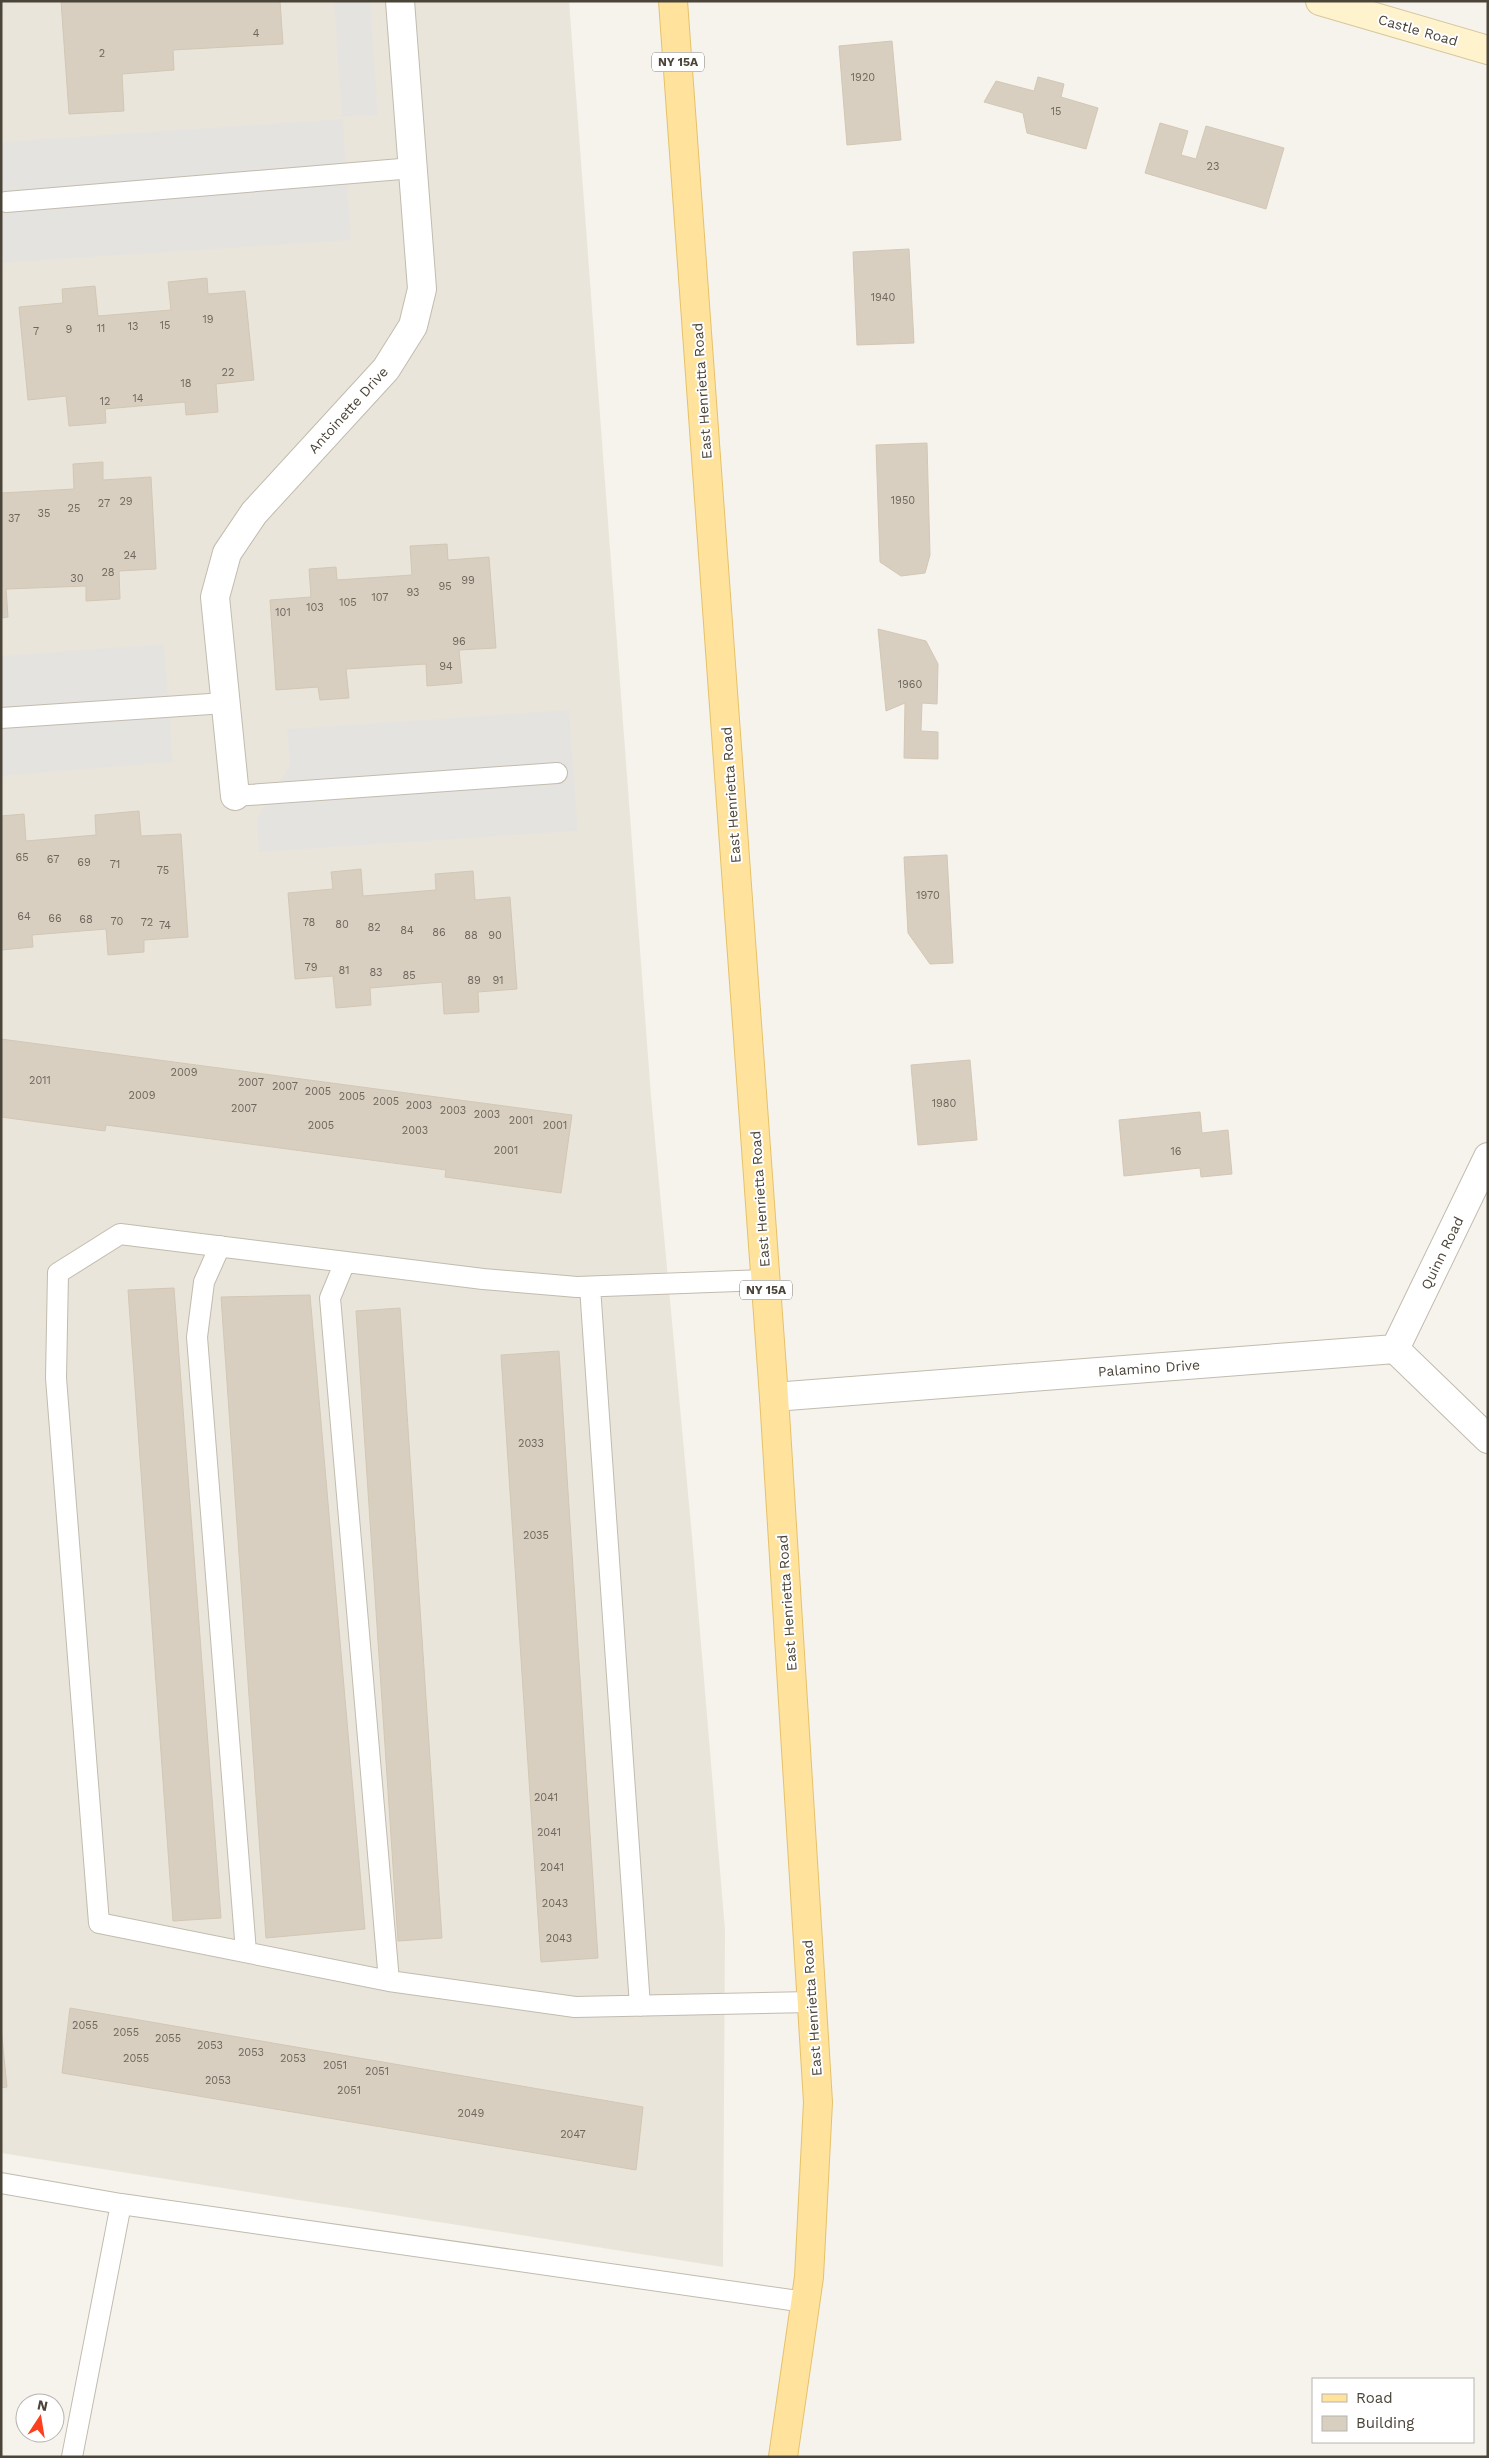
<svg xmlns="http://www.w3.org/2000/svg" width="1489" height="2458" viewBox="0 0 1489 2458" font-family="'Work Sans',sans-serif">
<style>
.residential{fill:#eae5da}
.parking{fill:#e5e3e0}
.building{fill:#d8cfc1;stroke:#d3c7b4}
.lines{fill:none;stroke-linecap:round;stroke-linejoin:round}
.lane-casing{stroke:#c2bbae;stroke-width:22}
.street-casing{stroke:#c2bbae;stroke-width:30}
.secondary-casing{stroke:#d6c79b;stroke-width:30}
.primary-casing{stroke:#e6c16a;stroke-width:30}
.lane{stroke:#fff;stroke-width:20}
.street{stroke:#fff;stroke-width:28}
.secondary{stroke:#fff3cd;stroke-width:28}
.primary{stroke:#ffe39c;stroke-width:28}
.labels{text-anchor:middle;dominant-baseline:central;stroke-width:4;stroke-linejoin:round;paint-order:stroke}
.number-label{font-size:11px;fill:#6e675b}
.shield{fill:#fff;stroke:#817c74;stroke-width:1}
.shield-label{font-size:12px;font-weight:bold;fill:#4b4439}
.street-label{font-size:14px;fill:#4b4439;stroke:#fff}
</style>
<rect width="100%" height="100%" fill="#f6f3ec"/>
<path class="residential" d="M1,1H569L651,1096L692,1536L725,1930L723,2267L1,2153Z"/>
<path class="parking" d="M334,1H370L378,115L342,117Z
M343,119L351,240L1,263V142Z
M164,644L173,762L1,776V656Z
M569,710L578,831L259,852L257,818L290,765L287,729Z"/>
<path class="building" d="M61,1H280L283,44L173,50L174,70L122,74L124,111L69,114Z
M892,41L901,140L847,145L839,46Z
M1038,77L1064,84L1061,97L1098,108L1086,149L1027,133L1023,113L984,102L996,81L1034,91Z
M1160,123L1188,131L1181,155L1196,159L1206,126L1284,148L1266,209L1145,173Z
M909,249L914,343L857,345L853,252Z
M207,278L208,294L245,291L254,380L216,384L218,412L186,415L185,402L105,409L106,423L69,426L66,396L28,400L19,307L63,303L62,289L95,286L98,316L171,310L168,282Z
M927,443L930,555L925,573L901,576L880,562L876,445Z
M103,462V480L151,477L156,569L119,571L120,599L86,601V586L6,589L8,617L1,618V493L74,489L73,464Z
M447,544L448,560L489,557L496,648L459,650L462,683L427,686L426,664L346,669L349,698L320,700L318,687L276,690L270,600L311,597L309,569L336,567L337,580L412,575L410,546Z
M878,629L926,641L938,664L937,704L922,703L921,731L938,732V759L904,758L905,703L886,711Z
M139,811L141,836L181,834L188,937L144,940V952L108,955L106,929L32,935L33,947L1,950V816L24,814L26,841L96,835L95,815Z
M947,855L953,963L930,964L908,933L904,857Z
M361,869L363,896L436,890L435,874L473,871L475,900L510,897L517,989L478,992L479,1012L444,1014L442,982L370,988L371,1005L336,1008L333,976L295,979L288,893L333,889L331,872Z
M1,1039L572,1115L561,1193L445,1177L446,1170L106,1125L105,1131L1,1117Z
M970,1060L977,1140L918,1145L911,1065Z
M1200,1112L1202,1133L1228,1130L1232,1174L1201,1177L1200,1168L1124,1176L1119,1120Z
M174,1288L221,1918L173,1921L128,1290Z
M310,1295L365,1929L266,1938L221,1297Z
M400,1308L442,1938L398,1941L356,1311Z
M559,1351L598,1958L541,1962L501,1355Z
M70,2008L643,2107L636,2170L62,2073Z
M1,2027L7,2087L1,2088Z"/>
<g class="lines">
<defs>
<path id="lane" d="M6,202L413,168
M1,718L225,703
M235,796L557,773
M220,1246L204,1282L197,1337L246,1952
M345,1262L330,1298L389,1981
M766,1280L577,1287L483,1279L120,1234L58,1273L56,1378L99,1923L389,1981L575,2007L811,2002
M590,1287L640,2006
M1,2183L121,2204L805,2302
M72,2457L121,2204"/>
<path id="street" d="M235,796L215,597L227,553L254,513L386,369L413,326L422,289L400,1
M1395,1349L1488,1157
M774,1397L1395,1349L1488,1439"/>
<path id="secondary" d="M1320,1L1488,50"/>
<path id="primary" d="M673,1L774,1397L818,2102L809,2277L783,2457"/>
</defs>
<use href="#lane" class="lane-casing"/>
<use href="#street" class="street-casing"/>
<use href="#secondary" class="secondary-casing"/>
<use href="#primary" class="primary-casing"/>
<use href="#lane" class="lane"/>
<use href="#street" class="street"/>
<use href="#secondary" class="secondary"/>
<use href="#primary" class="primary"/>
</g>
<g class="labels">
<g class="number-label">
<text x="256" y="33">4</text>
<text x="102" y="53">2</text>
<text x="863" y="77">1920</text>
<text x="1056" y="111">15</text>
<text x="1213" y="166">23</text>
<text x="883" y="297">1940</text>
<text x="208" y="319">19</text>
<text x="165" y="325">15</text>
<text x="133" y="326">13</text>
<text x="101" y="328">11</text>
<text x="69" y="329">9</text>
<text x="36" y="331">7</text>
<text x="228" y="372">22</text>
<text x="186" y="383">18</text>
<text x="138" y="398">14</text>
<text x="105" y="401">12</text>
<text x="903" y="500">1950</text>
<text x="126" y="501">29</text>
<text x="104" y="503">27</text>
<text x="74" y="508">25</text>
<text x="44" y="513">35</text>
<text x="14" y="518">37</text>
<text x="130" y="555">24</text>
<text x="108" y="572">28</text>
<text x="77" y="578">30</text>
<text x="468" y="580">99</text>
<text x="445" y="586">95</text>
<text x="413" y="592">93</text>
<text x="380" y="597">107</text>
<text x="348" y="602">105</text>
<text x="315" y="607">103</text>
<text x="283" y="612">101</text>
<text x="459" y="641">96</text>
<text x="446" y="666">94</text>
<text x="910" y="684">1960</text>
<text x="22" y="857">65</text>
<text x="53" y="859">67</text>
<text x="84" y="862">69</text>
<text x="115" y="864">71</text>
<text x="163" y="870">75</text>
<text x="928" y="895">1970</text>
<text x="24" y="916">64</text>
<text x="55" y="918">66</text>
<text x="86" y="919">68</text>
<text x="117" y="921">70</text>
<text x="147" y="922">72</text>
<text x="309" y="922">78</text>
<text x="342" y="924">80</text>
<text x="165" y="925">74</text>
<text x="374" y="927">82</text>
<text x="407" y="930">84</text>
<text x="439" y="932">86</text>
<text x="471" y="935">88</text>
<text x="495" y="935">90</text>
<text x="311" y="967">79</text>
<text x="344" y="970">81</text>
<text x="376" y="972">83</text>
<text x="409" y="975">85</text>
<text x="474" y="980">89</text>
<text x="498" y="980">91</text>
<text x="184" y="1072">2009</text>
<text x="40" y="1080">2011</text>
<text x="251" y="1082">2007</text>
<text x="285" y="1086">2007</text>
<text x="318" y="1091">2005</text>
<text x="142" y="1095">2009</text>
<text x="352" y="1096">2005</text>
<text x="386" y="1101">2005</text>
<text x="944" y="1103">1980</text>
<text x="419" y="1105">2003</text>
<text x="244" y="1108">2007</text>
<text x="453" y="1110">2003</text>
<text x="487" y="1114">2003</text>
<text x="521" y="1120">2001</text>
<text x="321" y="1125">2005</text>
<text x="555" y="1125">2001</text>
<text x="415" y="1130">2003</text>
<text x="506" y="1150">2001</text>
<text x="1176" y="1151">16</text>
<text x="531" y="1443">2033</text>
<text x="536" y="1535">2035</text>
<text x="546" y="1797">2041</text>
<text x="549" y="1832">2041</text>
<text x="552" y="1867">2041</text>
<text x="555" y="1903">2043</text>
<text x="559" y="1938">2043</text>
<text x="85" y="2025">2055</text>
<text x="126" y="2032">2055</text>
<text x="168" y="2038">2055</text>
<text x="210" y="2045">2053</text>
<text x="251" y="2052">2053</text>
<text x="136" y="2058">2055</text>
<text x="293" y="2058">2053</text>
<text x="335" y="2065">2051</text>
<text x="377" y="2071">2051</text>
<text x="218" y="2080">2053</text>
<text x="349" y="2090">2051</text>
<text x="471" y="2113">2049</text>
<text x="573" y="2134">2047</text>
</g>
<g class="shield">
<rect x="652" y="52.5" width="52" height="19" rx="4"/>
<rect x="740" y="1280.5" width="52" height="19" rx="4"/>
</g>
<g class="shield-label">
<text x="678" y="62">NY 15A</text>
<text x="766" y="1290">NY 15A</text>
</g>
<g class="street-label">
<text transform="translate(1418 30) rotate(16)">Castle Road</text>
<text transform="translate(702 391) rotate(-94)">East Henrietta Road</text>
<text transform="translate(348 410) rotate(-48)">Antoinette Drive</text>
<text transform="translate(731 795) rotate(-94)">East Henrietta Road</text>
<text transform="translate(760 1199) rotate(-94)">East Henrietta Road</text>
<text transform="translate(1442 1253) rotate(-64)">Quinn Road</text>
<text transform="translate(1149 1368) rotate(-4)">Palamino Drive</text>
<text transform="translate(787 1603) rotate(-94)">East Henrietta Road</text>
<text transform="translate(812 2008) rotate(-94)">East Henrietta Road</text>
</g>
</g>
<rect width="1489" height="2458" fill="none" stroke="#4b4439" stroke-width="5"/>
<rect x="1312" y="2378" width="162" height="65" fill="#ffffff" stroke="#b7b4b0"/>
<rect x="1322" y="2394" width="25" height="8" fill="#ffe39c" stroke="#b7b4b0"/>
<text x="1356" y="2403" font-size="15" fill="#4b4439">Road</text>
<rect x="1322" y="2416" width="25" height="15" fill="#d8cfc1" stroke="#b7b4b0"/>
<text x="1356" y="2428" font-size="15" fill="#4b4439">Building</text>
<g transform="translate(40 2418) rotate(12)"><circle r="24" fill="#ffffff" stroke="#b7b4b0"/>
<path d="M0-4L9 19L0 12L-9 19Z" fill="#fc3f1d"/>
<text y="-8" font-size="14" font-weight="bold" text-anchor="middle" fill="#4b4439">N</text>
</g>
</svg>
